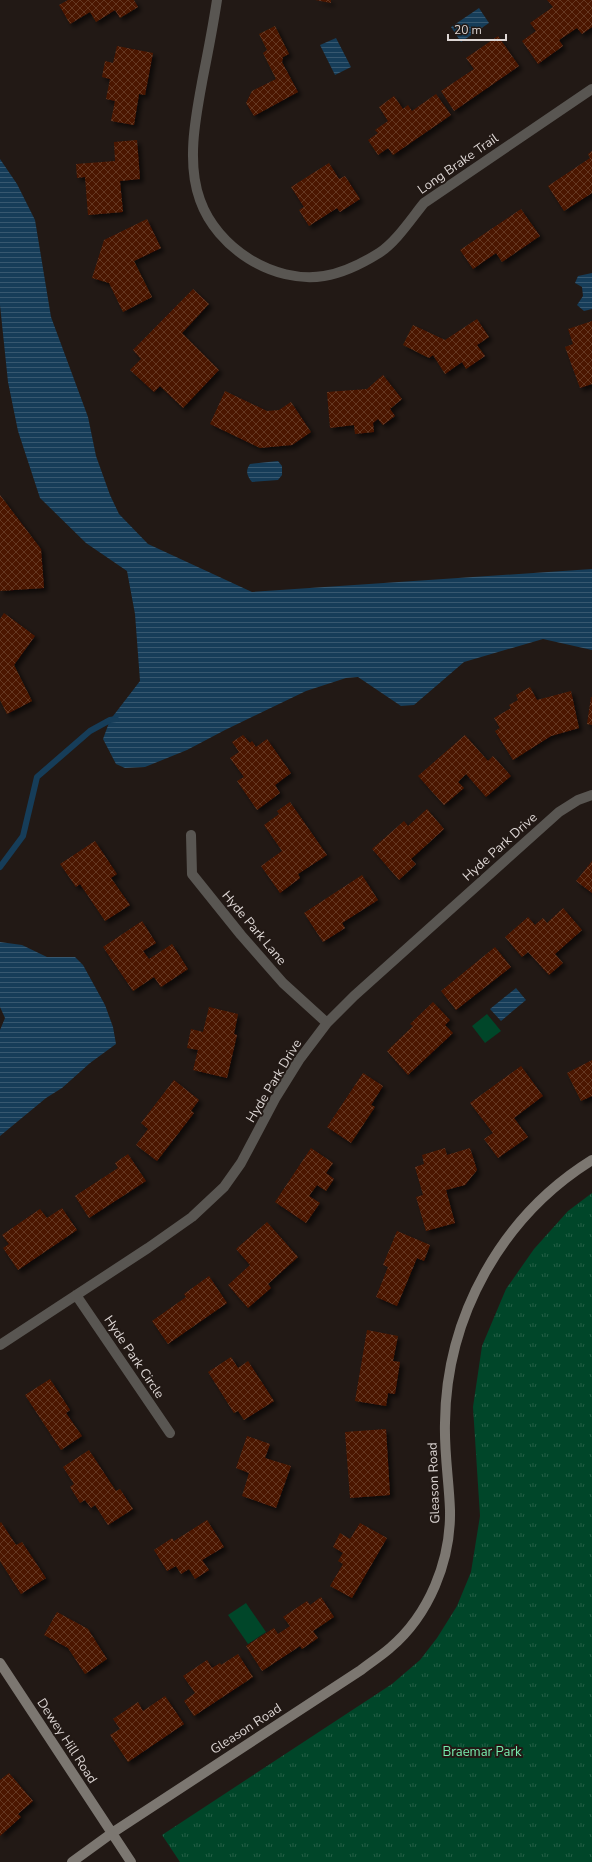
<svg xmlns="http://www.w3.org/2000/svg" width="592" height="1862" viewBox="0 0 592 1862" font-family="'Nunito Sans',sans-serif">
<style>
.grass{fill:url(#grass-tufts)}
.pitch{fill:#004629}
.water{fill:url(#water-rules)}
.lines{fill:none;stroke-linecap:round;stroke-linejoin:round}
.stream{stroke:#163d59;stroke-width:6}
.building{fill:url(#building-cross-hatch);filter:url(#shadow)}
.street{stroke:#595652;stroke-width:10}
.secondary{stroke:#7c7771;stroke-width:10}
.labels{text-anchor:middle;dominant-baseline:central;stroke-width:4;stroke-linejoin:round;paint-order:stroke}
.street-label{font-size:13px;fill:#ddd6d4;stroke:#221915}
.park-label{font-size:13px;fill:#78ecae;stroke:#221915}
</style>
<defs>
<pattern id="grass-tufts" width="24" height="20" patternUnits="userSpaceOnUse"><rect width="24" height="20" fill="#004629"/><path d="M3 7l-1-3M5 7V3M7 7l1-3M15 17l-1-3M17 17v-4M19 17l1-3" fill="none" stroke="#256047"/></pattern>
<pattern id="water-rules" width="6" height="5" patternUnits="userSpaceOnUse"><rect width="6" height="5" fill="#163d59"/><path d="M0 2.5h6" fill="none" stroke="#375870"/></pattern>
<pattern id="building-cross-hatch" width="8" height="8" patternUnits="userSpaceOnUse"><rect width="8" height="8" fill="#4c1700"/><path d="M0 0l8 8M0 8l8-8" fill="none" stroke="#653824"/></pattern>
<filter id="shadow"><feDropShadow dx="3.5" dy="3.5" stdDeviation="2" flood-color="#0009"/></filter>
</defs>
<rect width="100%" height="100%" fill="#221915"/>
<path class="grass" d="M592,1193V1862H180L162,1835L392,1684L420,1660L437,1638L457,1606L471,1572L480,1516L473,1407L482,1346L506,1289L534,1249L568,1211Z"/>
<path class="pitch" d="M487,1014L501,1031L485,1043L472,1026Z
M246,1603L266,1632L248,1644L228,1615Z"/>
<path class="water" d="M479,8L489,23L461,42L451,27Z
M336,38L351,67L335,75L320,45Z
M0,159L17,184L35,220L51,317L88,417L96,456L110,495L119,514L148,544L252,592L592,569V650L543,639L464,662L414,705L401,706L358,677L346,678L306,691L225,730L187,750L145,767L125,768L116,764L103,739L110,720L140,681L135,614L127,571L86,543L40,498L18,431L8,382L0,305Z
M592,273V309L584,311L577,305L583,296L582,287L575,283L578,276Z
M278,461L282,466V475L278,480L252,482C247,476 245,471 250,464Z
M0,942L22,945L47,957H75L83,965L105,1005L113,1027L116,1044L90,1063L62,1088L46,1098L0,1136V1030L5,1018L0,1007Z
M516,988L526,1000L501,1021L490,1009Z"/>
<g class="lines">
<path class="stream" d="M0,867L23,836L37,777L90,731L110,720L116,719"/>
</g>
<path class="building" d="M68,0H134L138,7L120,18L115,10L96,22L90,12L70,24L59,5Z
M315,0H331V3Z
M547,0H592V27L582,34L577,28L559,40L563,46L538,64L522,41L536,31L530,23L553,7Z
M275,26L289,54L283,57L282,62L298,92L254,116L246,103L252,91L276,79L263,53L267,50L259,34Z
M498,36L519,66L454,111L441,91L474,69L466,58Z
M117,46L153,53L145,95L139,94L134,125L111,121L115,101L106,99L110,79L102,77L105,61L113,63Z
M436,94L451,115L393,155L388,148L378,155L368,140L378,133L375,130L388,121L379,107L394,96L403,109L408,105L412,111Z
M137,140L140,179L120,181L123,212L88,215L85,177L77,178L76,164L115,161L114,142Z
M592,151V193L564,211L548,186L590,158L588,154Z
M329,163L339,179L345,176L360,199L340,212L337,208L309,226L299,210L304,207L291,187Z
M521,209L540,236L502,262L496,253L473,269L460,250Z
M147,219L161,248L134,261L152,297L123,312L109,283L92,278L104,240Z
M193,289L209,304L182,333L219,370L183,408L160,386L154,392L130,370L141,359L133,350Z
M477,319L489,337L477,345L485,356L466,369L462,362L445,374L433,355L429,358L403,345L413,325L445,340Z
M592,321V384L580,388L565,347L573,344L568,329Z
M383,375L402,399L390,409L395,416L383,425L378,419L373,423L374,432L355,434L354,425L330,428L327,392L367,389Z
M225,391L267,411L279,410L291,402L311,432L292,445L260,448L210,424Z
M0,495L41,549L44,588L0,591Z
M4,613L35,636L14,665L32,701L7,714L0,700V619Z
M530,687L537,700L571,691L579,728L551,736L513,760L495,731L500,728L494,718L511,708L509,705L518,700L516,695Z
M591,697H592V725L587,724Z
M243,735L250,743L252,741L256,747L267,739L291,773L275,785L280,793L257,810L237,781L244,777L230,758L239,752L232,742Z
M465,735L488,761L493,756L511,776L486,797L466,774L458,782L464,788L444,805L418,776Z
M290,802L327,855L298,874L300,878L280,893L261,866L282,851L264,825L279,814L277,811Z
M427,809L444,829L411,859L416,864L399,880L372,849L404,821L408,826Z
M95,841L117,874L111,878L130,905L105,921L80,884L76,887L60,864Z
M592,861V893L576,881Z
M362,875L378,900L342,923L345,928L323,942L304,913Z
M563,908L582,930L555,954L563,963L549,975L528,952L522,957L505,937L528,917L535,925L543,918L547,923Z
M142,921L156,943L143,951L149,959L172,944L188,969L161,987L154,977L133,991L103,947Z
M495,947L511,967L456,1010L441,991Z
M433,1002L450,1020L445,1025L453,1033L408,1075L387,1051L413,1026L410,1024Z
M209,1007L238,1014L234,1034L237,1035L227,1078L193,1070L198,1050L187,1048L191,1029L203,1032Z
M592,1060V1096L581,1101L567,1073Z
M521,1066L543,1096L514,1118L528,1137L498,1158L484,1139L493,1133L470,1103Z
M363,1073L383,1086L371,1105L375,1107L351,1143L327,1127Z
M174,1080L199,1100L191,1111L194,1113L157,1161L136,1145L148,1129L141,1123Z
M311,1148L333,1163L326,1173L334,1179L326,1191L317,1185L309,1196L320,1203L306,1223L275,1202Z
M445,1148L447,1155L470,1148L477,1170L465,1185L446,1190L455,1223L426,1231L416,1197L423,1195L415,1167L424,1164L422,1155Z
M128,1154L146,1181L89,1218L75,1196L118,1168L115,1163Z
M62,1208L77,1230L18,1270L3,1248L9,1244L2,1235L40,1209L47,1218Z
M267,1222L298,1257L268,1284L271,1288L248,1308L228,1285L250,1265L236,1249Z
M397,1231L430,1245L424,1261L417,1258L397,1306L376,1297L388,1267L383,1265Z
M209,1276L227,1303L168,1344L152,1321L186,1297L184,1294Z
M367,1330L398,1336L393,1361L400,1362L395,1394L388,1393L386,1406L355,1401Z
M231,1357L238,1368L248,1361L274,1401L244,1420L238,1411L234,1413L208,1372Z
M50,1379L70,1410L66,1413L82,1436L61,1450L25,1395Z
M386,1429L390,1495L350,1498L345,1432Z
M247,1436L270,1444L265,1458L291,1466L276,1508L242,1496L249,1473L236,1468Z
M89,1450L116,1491L120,1489L133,1509L108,1525L95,1505L91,1508L85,1500L80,1503L70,1487L74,1484L63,1467Z
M207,1520L224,1547L202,1560L209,1570L195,1579L189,1569L181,1574L176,1566L167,1571L154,1550L172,1538L174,1541Z
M1,1522L16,1545L22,1542L46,1578L21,1594L0,1561V1523Z
M360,1523L387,1538L352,1598L330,1586L343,1564L338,1561L343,1553L333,1547L340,1533L350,1539Z
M321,1597L334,1617L313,1631L318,1638L302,1649L300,1646L262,1671L246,1646L274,1628L278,1634L290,1626L283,1617L307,1601L310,1605Z
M57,1612L88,1629L107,1659L85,1674L68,1648L44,1635Z
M238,1654L253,1677L194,1716L184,1701L195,1693L183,1676L207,1660L212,1668L220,1663L221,1665Z
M165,1696L184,1724L128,1762L110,1735L120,1729L113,1719L138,1702L143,1711Z
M9,1773L33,1801L18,1814L21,1817L0,1836V1780Z"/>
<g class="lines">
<path class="street" d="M217,0C213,26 208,52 203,77C196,115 186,162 200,200C217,248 273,284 324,276C343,273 363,263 379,253C396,242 411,219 424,203L592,89
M191,835L192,874L241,935L283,983L327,1023
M76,1295L170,1433
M0,1345L148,1248L192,1217L224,1187L241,1163L276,1097L299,1060L327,1023L354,996L559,812L578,800L592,795"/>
<path class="secondary" d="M0,1663L131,1862
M72,1862L112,1833L361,1670C371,1662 381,1656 390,1648C429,1615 451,1561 450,1510C449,1481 444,1452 445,1423C446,1316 502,1216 592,1160"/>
</g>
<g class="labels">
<g class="street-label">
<text transform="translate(458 164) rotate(-35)">Long Brake Trail</text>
<text transform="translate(500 847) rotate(-42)">Hyde Park Drive</text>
<text transform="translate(254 928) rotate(50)">Hyde Park Lane</text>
<text transform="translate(274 1081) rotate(-59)">Hyde Park Drive</text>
<text transform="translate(134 1357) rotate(56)">Hyde Park Circle</text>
<text transform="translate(434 1483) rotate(-92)">Gleason Road</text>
<text transform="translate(246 1729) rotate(-33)">Gleason Road</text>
<text transform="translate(67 1741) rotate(57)">Dewey Hill Road</text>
</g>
<g class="park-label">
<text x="482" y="1752">Braemar Park</text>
</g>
</g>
<path d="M448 34v6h58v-6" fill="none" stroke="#ddd6d4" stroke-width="2"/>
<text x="454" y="34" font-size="12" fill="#ddd6d4" stroke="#221915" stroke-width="3" paint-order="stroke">20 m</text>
</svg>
